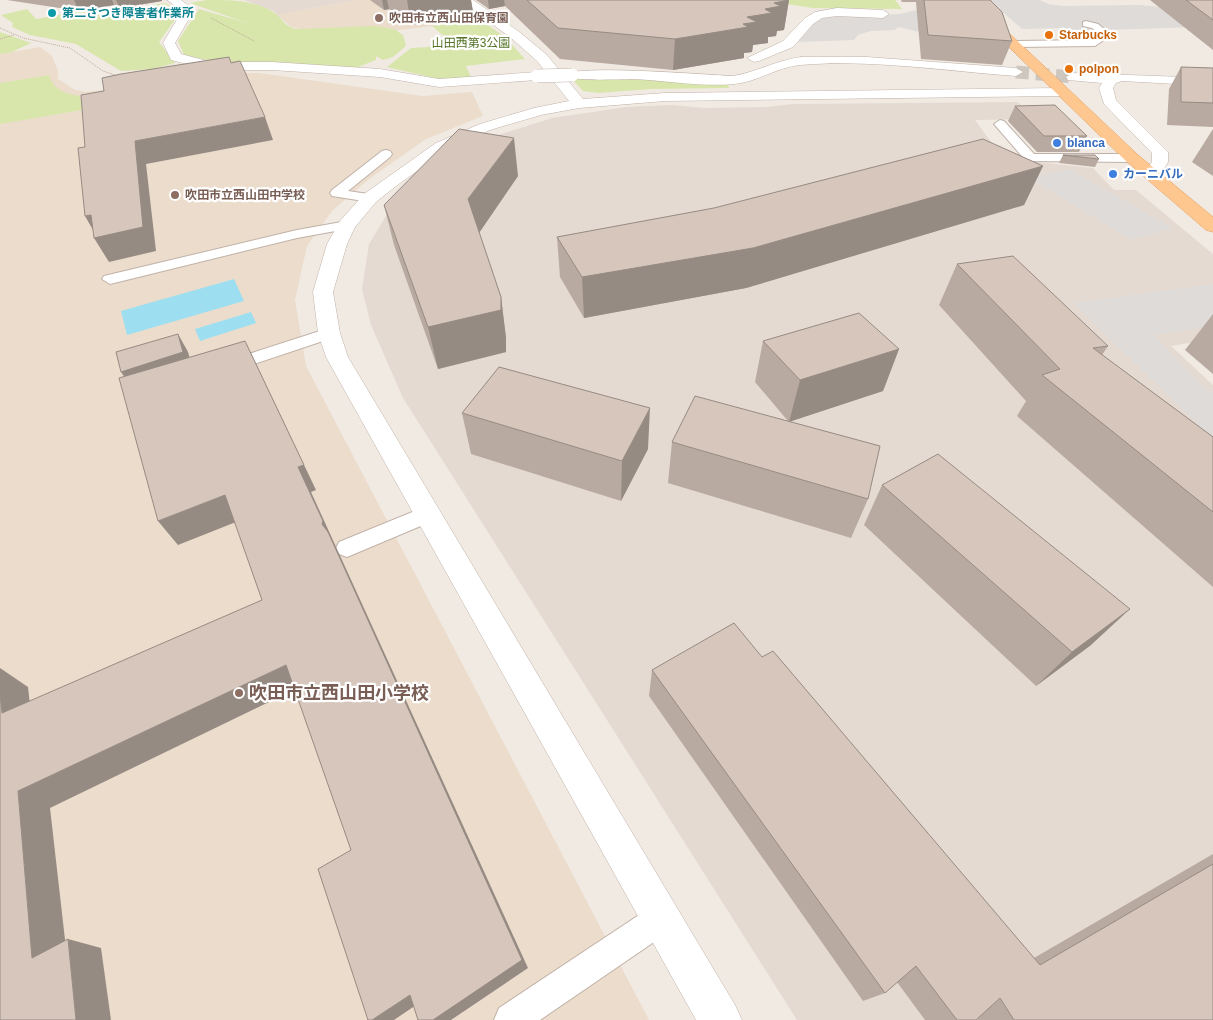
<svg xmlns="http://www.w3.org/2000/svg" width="1213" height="1020" viewBox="0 0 1213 1020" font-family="Arial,'Noto Sans JP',sans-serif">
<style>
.residential{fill:#e5dad1}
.education{fill:#ebdccc}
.green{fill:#d8e6ab}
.parking{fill:#dfdbd8}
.water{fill:#9ddff0}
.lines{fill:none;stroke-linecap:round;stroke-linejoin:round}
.minor-tunnel{stroke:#cec7c0;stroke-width:13;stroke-dasharray:13 7;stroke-linecap:butt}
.service-casing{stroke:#c0b2a8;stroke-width:2}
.minor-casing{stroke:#c0b2a8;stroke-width:1}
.tertiary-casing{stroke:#c0b2a8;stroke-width:1}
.primary-casing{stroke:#e39f5f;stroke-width:1}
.path{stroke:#bea897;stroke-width:1;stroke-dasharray:1 1;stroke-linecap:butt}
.service{fill:#fff;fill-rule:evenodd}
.minor{fill:#fff;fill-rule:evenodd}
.tertiary{fill:#fff;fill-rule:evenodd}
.primary{fill:#fec78f;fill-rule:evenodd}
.minor-bridge-casing{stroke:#c0b2a8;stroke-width:14;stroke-linecap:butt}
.minor-bridge{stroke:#fff;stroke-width:13}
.wall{fill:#b8aaa1}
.shaded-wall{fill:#968b83}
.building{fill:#d6c6bb;stroke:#968b83}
.culture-dot{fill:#0f9aa8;stroke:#fff;stroke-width:2}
.education-dot{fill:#8d6e63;stroke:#fff;stroke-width:2}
.food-dot{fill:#e8710a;stroke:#fff;stroke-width:2}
.shop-dot{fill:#3f7fe0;stroke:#fff;stroke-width:2}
.labels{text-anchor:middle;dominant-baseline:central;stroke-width:4.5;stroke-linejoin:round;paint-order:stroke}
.far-culture-label{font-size:12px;font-weight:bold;fill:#0d838f;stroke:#fff;text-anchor:start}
.far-education-label{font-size:12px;font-weight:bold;fill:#785e54;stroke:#fff;text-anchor:start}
.far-food-label{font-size:12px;font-weight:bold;fill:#c56008;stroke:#fff;text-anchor:start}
.far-park-label{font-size:12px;fill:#557427;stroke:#fff}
.far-shop-label{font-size:12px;font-weight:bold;fill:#366cbe;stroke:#fff;text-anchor:start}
.near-education-label{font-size:18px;font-weight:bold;fill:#785e54;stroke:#fff;text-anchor:start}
</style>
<rect width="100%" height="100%" fill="#f1eae3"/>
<path class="residential" d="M244,0H356L277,15L274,11Z
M1018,102L1034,119L975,120L997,150L1009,159L1093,168L1114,190H1136L1213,254V339L1171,346L1213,385V1020H797L403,398L371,325L362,289L369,244L387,214L495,136L552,118L626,107L672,105L705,108L767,107L793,104Z"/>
<path class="education" d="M356,0H452L481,20L392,31H310L291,27L277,15Z
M40,47L52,56L58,71V79L75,90L86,92L233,73H259L423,96L472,92L483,116L426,139L369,179L332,211L307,246L295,300L306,366L649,1020H0V54Z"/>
<path class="green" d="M207,0C229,0 253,0 272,11C282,17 284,27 297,29L375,26L394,29L403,35L406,46L393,57L383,60L376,56V60L353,69L278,62H217L184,55L178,41L199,9L247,23L190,3Z
M764,0H895L902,9L812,8Z
M165,3L181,11L159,42L175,63L153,69L121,71L76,44L30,35L12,27L13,23L1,15L27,9L36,19L88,10L129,9Z
M481,20L506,38L525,59L466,66L471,77L439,79L387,67L411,48L429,47L444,36L432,26Z
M0,32L31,43L12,52L0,54Z
M49,75C53,90 66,94 80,96L82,110L0,124V83Z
M596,78L728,83L729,88L651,89L598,93L583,91L572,79Z"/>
<path class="parking" d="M946,0L938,36L898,27L895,30L871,31L858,35L854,40L798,42L815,22L826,17L899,14L925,8Z
M989,0H1040L1048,4L1064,6L1139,5L1160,7L1194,27L1107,30L1099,34H1070L1063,28L1022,29Z
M1069,169L1173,228L1131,240L1030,178Z
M1213,284V326L1154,335L1203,387L1213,392V439L1073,303Z"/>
<path class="water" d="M234,279L244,301L127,335L121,311Z
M251,312L256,323L200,341L195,329Z"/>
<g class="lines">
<path class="minor-tunnel" d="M1016,72L1073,77"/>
<defs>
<path id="service" d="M1086,21L1098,24L1111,35L1095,46L1013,47L1008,44L1013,41L1093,40L1100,35L1092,28L1083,26V22Z
M1000,120L1004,121L1034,154H1132L1138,158L1132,162L1026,161L994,124Z
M386,150L390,151L392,154L390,157L348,191L375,195L377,198L375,201L370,202L332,196L330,193L332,190L382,151Z
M347,221L354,225L352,228L297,238L110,284L102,279L104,276L297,230Z
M329,328L335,329L337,333L335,337L227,373L221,371L218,367L221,363Z
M427,506L435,508L438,514L435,520L347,557L339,554L336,548L339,542Z
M662,902L673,907L678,918L673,929L540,1020H494L499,1008L651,907Z"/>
<path id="minor" d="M167,0H181L194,10L175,43L181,54L211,62H272L380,69L439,79L537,72L544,76L537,80L439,87L380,77L272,70H211L171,60L163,43L182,11Z
M837,8L883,10L889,14L883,18L837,16L822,18L813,24L793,47L759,61L754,62L747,58L783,41L805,18L815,12Z
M801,57H867L1016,68L1023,72L1016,76C945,71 871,59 800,65C777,67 758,82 734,84C705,87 666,81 636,79C624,79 570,82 565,75C573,64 711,75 733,76C757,72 777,60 801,57Z
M1073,73L1213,78V86L1122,81L1116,83L1113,88L1116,100L1168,152V162L1158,179H1146L1143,175L1152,162V153L1104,104L1099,88L1102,83L1068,80L1066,77Z"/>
<path id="tertiary" d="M459,0H473L518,31L547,55L583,99L665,93L1061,88L1068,92L1061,96L665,101L579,108L541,115L490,130L448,149L396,186L376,202L355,227L347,244L333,292L340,333L348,357L735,1005L742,1020H696L326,357L318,333L313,292L327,244L340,221L364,194L436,143L480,124L534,108L569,101L537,61L510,37Z"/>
<path id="primary" d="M961,0H974L1138,155L1213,217V232L1206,230L1126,161Z"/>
</defs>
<use href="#service" class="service-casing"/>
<use href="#minor" class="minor-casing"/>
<use href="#tertiary" class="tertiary-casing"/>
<use href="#primary" class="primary-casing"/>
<path class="path" d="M211,18L254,41
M0,28L23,38L70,48L103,71L118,76
M0,39L14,35"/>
<use href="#service" class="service"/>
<use href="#minor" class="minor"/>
<use href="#tertiary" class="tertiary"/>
<use href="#primary" class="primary"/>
<defs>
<path id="minor-bridge" d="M537,76L572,75"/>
</defs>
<use href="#minor-bridge" class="minor-bridge-casing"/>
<use href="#minor-bridge" class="minor-bridge"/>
</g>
<path class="wall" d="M7,0H162V1L120,8L114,5L79,11Z
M370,0H471L473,12L411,25L389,9L384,10Z
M476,0H789L784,30L777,31L776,36L768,37V43L753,45L752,52L744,53V58L673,70L560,59L505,6L489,9Z
M901,0H991L1012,41L1002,65L921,59L916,2H902Z
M1150,0H1213V50Z
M1181,67L1213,68V127L1167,125L1169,89Z
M1015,106L1087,136L1079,152H1037L1008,121Z
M1213,129V176L1192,162Z
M1063,155L1099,159L1095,167L1059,163Z
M1043,166L1024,205L746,288L584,318L560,277L557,237Z
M518,176L479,232L501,297L506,338V352L438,369L394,245L384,205Z
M957,264L1108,346L1102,355L1213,437V587L1017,416L1026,401L939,305Z
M1213,314V374L1185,350Z
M763,341L899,349L883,391L790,421L868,499L851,538L668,483L672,442L788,421L755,382Z
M462,413L648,449L621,501L471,454Z
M882,485L1091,645L1036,686L864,525Z
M762,657L1034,958L1213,854V1020H978L977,1019L976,1020H925L897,982L885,993L863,1001L649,696L652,670Z"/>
<path class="shaded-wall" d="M74,0H112L114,5L79,11Z
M116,0H162V1L120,8Z
M382,0H387L389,9L384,10Z
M407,0H471L473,12L411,25Z
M488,0H504L505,6L489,9Z
M789,0L784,30L777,31L776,36L768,37V43L753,45L752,52L744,53V58L673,70L675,39L743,24L747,17L765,9L774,3Z
M265,117L273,140L146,164L156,251L109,262L94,238L97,237L85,216L135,141Z
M514,138L518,176L475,239L468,199Z
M1043,166L1024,205L746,288L584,318L582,277Z
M501,297L506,338V352L438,369L428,327Z
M178,334L188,352L193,370L133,389L121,372Z
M245,341L316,490L311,492L528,968L451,1020H433L322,524Z
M899,349L883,391L789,422L800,380Z
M650,408L648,449L621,501L622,461Z
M225,495L241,520L178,545L158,521Z
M1130,609L1091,645L1036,686L1072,652Z
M286,665L302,686L50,808L68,966L32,958L18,791Z
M0,668L28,687L33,732L2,713L0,694Z
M68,939L101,948L111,1020H76Z
M410,995L422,1001L394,1020H372Z"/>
<path class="building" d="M527,0H789L774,3L781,6L765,9L772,13L747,17L757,22L743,24L748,27L675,39L558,28Z
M924,0H990L1002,12L1012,41L928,35Z
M1186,0H1213V20Z
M229,57L231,63L240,61L265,117L135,141L143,227L94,238L91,215L85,216L78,148L85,147L81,95L104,91L102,78L121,74Z
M1181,67L1213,68V103L1181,102Z
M1055,105L1087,136H1044L1015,106Z
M459,129L514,138L468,199L501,297V310L428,327L384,205Z
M983,139L1043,166L753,248L582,277L557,237L714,208Z
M1063,155H1095L1099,159Z
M1013,256L1108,346L1093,348L1213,437V512L1042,375L1060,369L957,264Z
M859,313L899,349L800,380L763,341Z
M178,334L183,352L121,372L116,352Z
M245,341L304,465L298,467L323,521L322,524L328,532L522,960L433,1020H418L410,995L372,1020H368L318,869L351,850L286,665L18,791L32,958L68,939L76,1020H0V694L2,713L262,600L225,495L158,521L119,378Z
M499,367L650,408L622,461L462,413Z
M695,396L880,446L868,499L672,442Z
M938,454L1130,609L1072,652L882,485Z
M734,623L762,657L773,651L1040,965L1213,864V1020H1014L1000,998L976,1020H957L916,966L885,993L652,670Z"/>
<circle class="culture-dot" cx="52" cy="13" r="5"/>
<g class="education-dot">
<circle cx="379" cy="18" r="5"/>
<circle cx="175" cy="195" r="5"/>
<circle cx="239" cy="693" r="5"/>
</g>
<g class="food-dot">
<circle cx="1049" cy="35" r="5"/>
<circle cx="1069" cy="69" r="5"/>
</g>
<g class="shop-dot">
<circle cx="1057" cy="143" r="5"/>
<circle cx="1113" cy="174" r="5"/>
</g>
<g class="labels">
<g class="far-culture-label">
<text x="62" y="13">第二さつき障害者作業所</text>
</g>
<g class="far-education-label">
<text x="389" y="18">吹田市立西山田保育園</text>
<text x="185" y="195">吹田市立西山田中学校</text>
</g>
<g class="far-food-label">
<text x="1059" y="35">Starbucks</text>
<text x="1079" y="69">polpon</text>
</g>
<g class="far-park-label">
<text x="471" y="43">山田西第3公園</text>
</g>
<g class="far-shop-label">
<text x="1067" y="143">blanca</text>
<text x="1123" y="174">カーニバル</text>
</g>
<g class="near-education-label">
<text x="249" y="693">吹田市立西山田小学校</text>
</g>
</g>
</svg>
